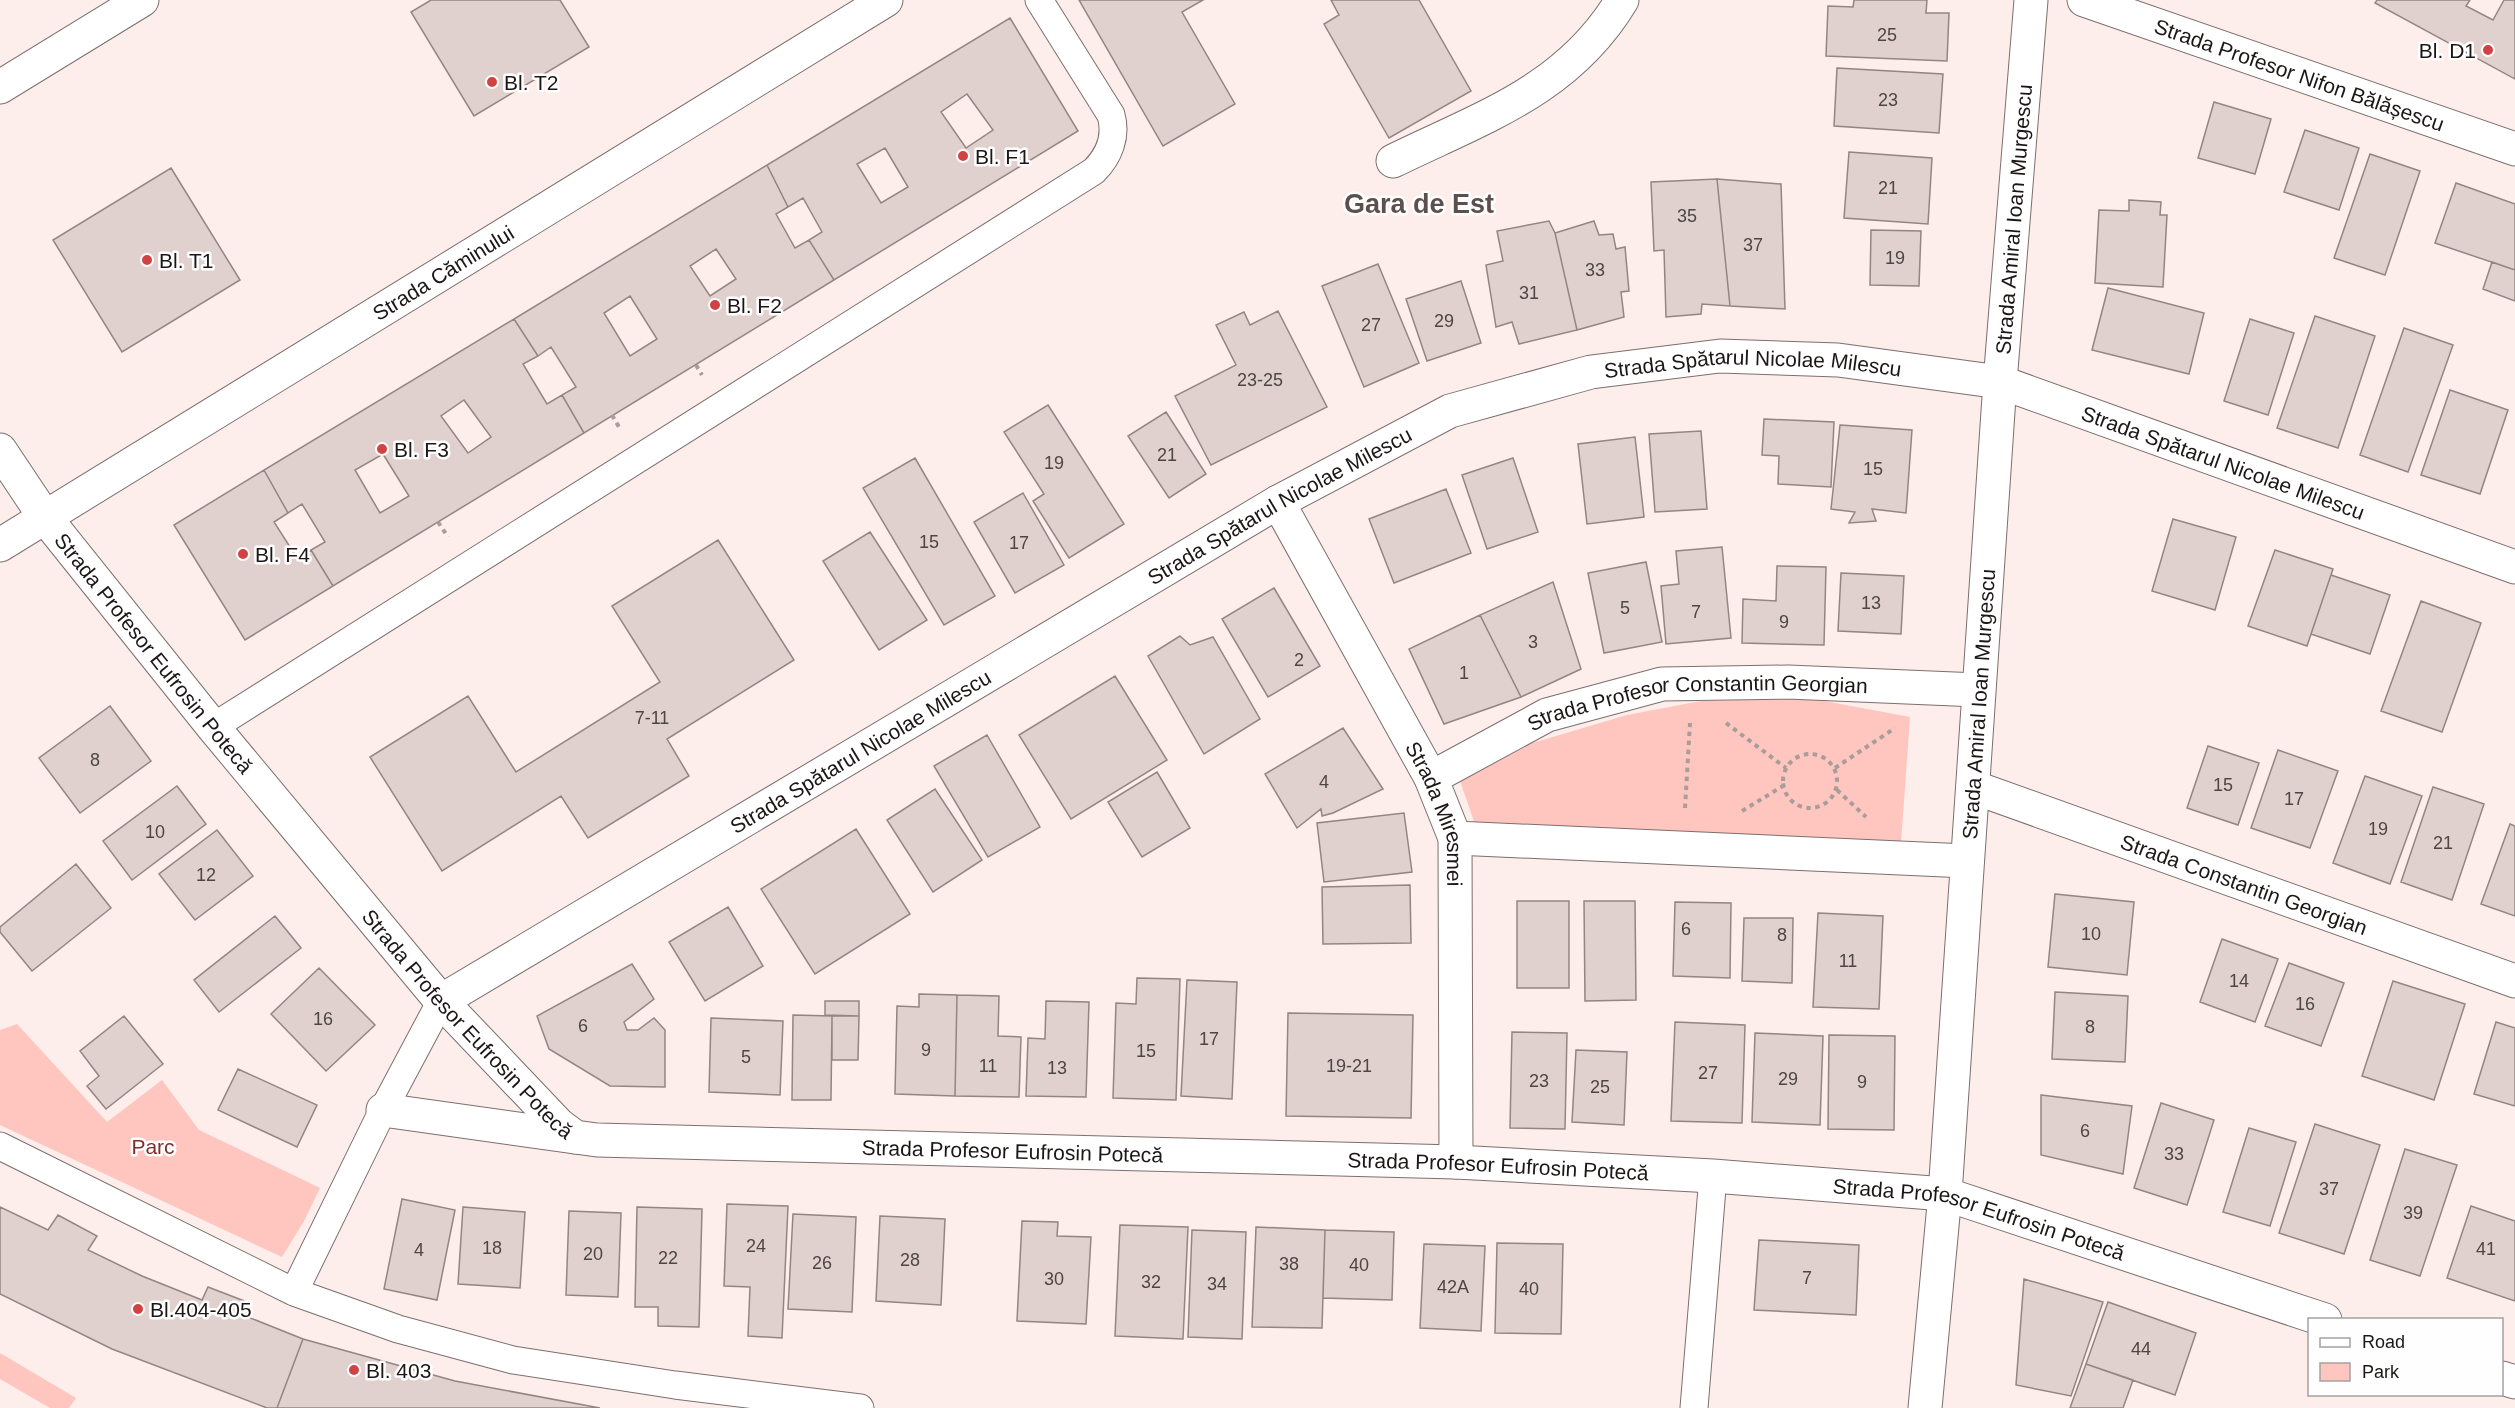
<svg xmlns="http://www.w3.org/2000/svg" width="2515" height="1408" viewBox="0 0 2515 1408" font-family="Helvetica,sans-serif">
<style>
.green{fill:#ffc5bf}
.building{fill:#e0d1cf;stroke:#938583;stroke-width:1.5;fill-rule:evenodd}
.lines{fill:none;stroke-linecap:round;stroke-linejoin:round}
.lane-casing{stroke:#7c6f6d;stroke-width:29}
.street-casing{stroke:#7c6f6d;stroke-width:35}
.secondary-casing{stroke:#7c6f6d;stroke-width:35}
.path{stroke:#a99d9b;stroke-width:4;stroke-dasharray:4.5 4.5;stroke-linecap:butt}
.lane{stroke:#fff;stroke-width:27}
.street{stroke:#fff;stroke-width:33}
.secondary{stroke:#fff;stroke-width:33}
.poi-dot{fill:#d14242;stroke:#fefefe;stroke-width:2}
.labels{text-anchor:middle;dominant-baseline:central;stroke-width:5;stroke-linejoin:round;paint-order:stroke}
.number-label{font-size:18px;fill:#4d4644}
.poi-label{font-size:21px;fill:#1c1716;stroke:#fefefe;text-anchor:start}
.street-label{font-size:21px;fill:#1c1716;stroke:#fefefe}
.park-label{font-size:21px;fill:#7c302e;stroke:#fefefe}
.district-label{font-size:27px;font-weight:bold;fill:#5c4f4e;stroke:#fefefe}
</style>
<rect width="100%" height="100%" fill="#fdedeb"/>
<path class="green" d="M1808,698L1910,717L1901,843L1476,827L1460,781L1512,749L1627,715L1701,701Z
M17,1024L107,1122L162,1080L199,1130L320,1188L304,1221L282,1257L0,1125V1030Z
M0,1353L76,1398L69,1408H50L0,1379Z"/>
<path class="building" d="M431,0H560L589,47L474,116L411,12Z
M1079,0H1203L1182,12L1235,104L1163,146Z
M1331,0H1419L1471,91L1389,138L1324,24L1339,15Z
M1854,0H1927L1926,13H1949L1947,61L1826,56L1828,6L1853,7Z
M2377,0H2470L2466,6L2493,20L2504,0H2515V79L2375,3Z
M1010,18L1078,131L834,280L809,240L822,232L803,198L788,207L767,165ZM967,94L993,130L966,148L941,112ZM885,148L908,187L881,203L857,164Z
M1837,68L1943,74L1939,133L1834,126Z
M2214,102L2271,119L2255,174L2198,158Z
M2305,130L2359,148L2339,210L2284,192Z
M1849,152L1932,158L1928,224L1844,218Z
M2370,154L2420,171L2385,275L2334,258Z
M767,165L788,207L776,214L795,248L809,240L834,280L584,433L562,395L576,387L551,347L538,356L514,319ZM716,249L736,279L710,296L690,266ZM630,296L657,339L630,356L604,313Z
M171,168L240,280L122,352L53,240Z
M1717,179L1781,184L1785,309L1730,306Z
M1717,179L1730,306L1702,304L1701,314L1666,317L1664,250L1654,251L1651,182Z
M2456,183L2515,204V270L2435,243Z
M2129,200L2161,202L2160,215H2167L2163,287L2095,283L2099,210L2129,211Z
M1549,221L1555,233L1577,330L1519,344L1512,322L1496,327L1486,265L1503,261L1497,231Z
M1594,221L1599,235L1613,234L1616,249L1625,247L1629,291L1621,292L1624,317L1577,330L1555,233Z
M1871,230L1921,231L1919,286L1870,285Z
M2492,262L2515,270V301L2483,289Z
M1378,264L1419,363L1364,387L1322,286Z
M1461,281L1481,343L1427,361L1406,299Z
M2108,288L2204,313L2189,374L2092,350Z
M1278,311L1327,407L1211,465L1175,396L1236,365L1216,325L1244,312L1250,325Z
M2315,316L2375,336L2338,448L2277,428Z
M514,319L538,356L523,364L547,404L562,395L584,433L333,586L311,550L325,542L302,504L288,513L264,470ZM464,400L491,437L468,453L441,416ZM383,454L409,496L380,513L355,470Z
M2250,319L2294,333L2268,415L2224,401Z
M2404,328L2453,345L2408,472L2360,455Z
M2450,390L2508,410L2480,494L2421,475Z
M1048,405L1124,524L1069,558L1033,501L1044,494L1004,432Z
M1166,412L1206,474L1169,498L1128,436Z
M1764,419L1834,422L1831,487L1778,484L1779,456L1762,455Z
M1840,425L1912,430L1906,513L1872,509L1876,521L1849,523L1855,512L1831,509Z
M1701,431L1707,509L1655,512L1649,434Z
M1635,437L1644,517L1587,524L1578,444Z
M915,458L995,596L944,625L863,488Z
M1513,458L1538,532L1487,549L1462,475Z
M264,470L288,513L274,522L297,558L311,550L333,586L245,640L174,525Z
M1446,489L1471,553L1394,583L1369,519Z
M1023,493L1064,565L1015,593L974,522Z
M2173,519L2236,537L2215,610L2152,591Z
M870,532L927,620L879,650L823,561Z
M718,540L794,660L667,739L689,776L588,838L561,796L442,871L370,757L468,696L516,772L660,682L612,606Z
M1722,547L1731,638L1666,644L1661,586L1679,584L1676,551Z
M2275,550L2333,569L2307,646L2248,626Z
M1646,562L1662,642L1604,653L1588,573Z
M1777,566L1826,567L1824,645L1742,643L1743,599L1776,601Z
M1841,573L1904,576L1901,634L1838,631Z
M2331,575L2390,595L2370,654L2311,634Z
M1553,582L1581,669L1521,697L1480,615Z
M1274,588L1320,666L1268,697L1222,619Z
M2421,601L2481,623L2442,732L2381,711Z
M1480,615L1521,697L1444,724L1409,649Z
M1180,636L1190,645L1213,637L1260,719L1204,754L1148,656Z
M1115,676L1167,760L1071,819L1019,735Z
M110,706L151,761L80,813L39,758Z
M1343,728L1383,789L1333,813L1322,816L1321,809L1297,828L1265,774Z
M987,735L1040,827L988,857L934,766Z
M2208,746L2259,763L2238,825L2187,808Z
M2278,750L2338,771L2310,848L2251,828Z
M1157,772L1190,828L1142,857L1108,802Z
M2365,776L2422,796L2390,884L2333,863Z
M177,786L206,824L132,880L103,841Z
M2433,787L2484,804L2452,900L2401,882Z
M935,789L982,860L933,892L887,820Z
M1404,813L1412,872L1324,882L1317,823Z
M2510,824L2515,826V916L2481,904Z
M856,829L910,914L815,974L761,889Z
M217,830L253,876L195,920L159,874Z
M76,864L111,908L32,971L0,932V927Z
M1410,885L1411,943L1323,944L1322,887Z
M2055,894L2134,902L2127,975L2048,967Z
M1517,901H1569V988H1517Z
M1584,901H1635L1636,1000L1585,1001Z
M1675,902L1731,903L1730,978L1673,976Z
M728,907L763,966L705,1001L669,942Z
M1818,913L1883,916L1879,1009L1813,1007Z
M275,916L301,948L219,1012L194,980Z
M1744,918H1793L1792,983L1742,981Z
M2222,939L2278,959L2255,1022L2200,1002Z
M2289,963L2344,983L2321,1046L2265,1026Z
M632,964L654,999L624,1022L627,1030H638L654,1018L665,1030V1087L610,1086L549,1049L537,1016Z
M319,968L375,1025L326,1071L271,1014Z
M1137,978L1180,979L1176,1100L1113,1098L1116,1003L1136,1004Z
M1187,980L1237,982L1232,1099L1181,1096Z
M2393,981L2465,1004L2434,1100L2362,1076Z
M2055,992L2128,996L2125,1062L2052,1059Z
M919,994L957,995L955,1096L895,1094L897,1006L919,1007Z
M957,995L999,996L998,1036L1021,1037L1019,1097L955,1096Z
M825,1001H859V1016L825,1015Z
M1046,1001L1089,1002L1086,1097L1026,1096L1028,1038L1045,1039Z
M1288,1013L1413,1015L1411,1118L1286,1116Z
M793,1015L832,1016L831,1100H792Z
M124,1016L163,1064L106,1109L87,1086L99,1076L80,1051Z
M832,1016H859L858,1060H832Z
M711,1018L783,1021L780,1095L709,1092Z
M1675,1022L1745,1025L1742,1123L1671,1121Z
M2496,1022L2515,1028V1106L2474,1094Z
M1512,1032L1567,1033L1565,1129L1510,1128Z
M1755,1033L1823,1036L1820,1125L1752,1122Z
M1829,1035L1895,1036L1894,1130L1828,1129Z
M1576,1050L1627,1052L1624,1125L1572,1122Z
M238,1069L317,1105L297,1147L218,1110Z
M2041,1095L2132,1106L2123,1174L2041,1155Z
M2161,1103L2214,1120L2187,1205L2134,1188Z
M2315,1124L2380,1145L2344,1254L2279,1233Z
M2249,1128L2296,1142L2270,1226L2223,1212Z
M2405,1149L2457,1165L2420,1276L2370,1260Z
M402,1199L455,1210L437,1300L384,1289Z
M727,1204L788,1206L782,1338L748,1336L750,1287L724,1286Z
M2471,1206L2515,1221V1301L2447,1278Z
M0,1207L48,1230L58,1215L97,1236L88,1250L142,1276L202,1300L208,1287L247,1302L243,1315L303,1339L277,1408H267L112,1349L0,1294Z
M463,1207L525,1212L520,1288L458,1284Z
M637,1207L702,1209L699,1327L658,1326V1307H635Z
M569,1211L621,1213L618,1297L566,1295Z
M793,1214L856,1217L852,1312L788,1309Z
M880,1216L945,1219L941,1305L876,1301Z
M1022,1221L1058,1222L1057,1236L1091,1237L1086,1324L1017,1321Z
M1120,1225L1188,1227L1183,1339L1115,1336Z
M1256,1227L1325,1230L1322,1328L1252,1327Z
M1192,1230L1246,1232L1242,1339L1188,1337Z
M1325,1230L1394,1232L1392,1300L1323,1298Z
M1759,1240L1859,1245L1856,1315L1754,1310Z
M1497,1243L1563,1244L1561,1334L1495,1333Z
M1424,1244L1485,1246L1481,1331L1420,1328Z
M2024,1279L2103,1302L2071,1396L2016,1385Z
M2108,1302L2196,1333L2175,1395L2086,1364Z
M303,1339L455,1381L600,1408H277Z
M2086,1364L2133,1380L2123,1408H2070Z"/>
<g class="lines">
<defs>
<path id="lane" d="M213,727L1094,171C1109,156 1117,136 1111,115L1039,0
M0,1146L294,1292L398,1329L513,1360L675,1385L860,1408
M294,1292L383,1110L441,1001
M1694,1408L1713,1176"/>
<g id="street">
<path id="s1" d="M2084,0L2515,149"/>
<path d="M1393,161C1483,117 1568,90 1622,0"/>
<path id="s2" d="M0,450L44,516L213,727L441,1001L559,1125L575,1137L597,1140L1456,1162L1713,1176L1945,1194L2325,1320"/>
<path id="s3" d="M1278,502L1431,778L1455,838L1456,1162"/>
<path id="s4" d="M0,545L886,0"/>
<path id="s5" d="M1431,778L1547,715L1662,684L1788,682L1978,690"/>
<path id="s6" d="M1973,787L2515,981"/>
<path d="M1455,838L1967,861"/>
<path id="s7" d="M441,1001L1278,502L1450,411L1591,372L1720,356L1838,360L2000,382L2515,567"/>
<path d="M383,1110L575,1137"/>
<path d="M2502,1378L2515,1382"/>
<path id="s8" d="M1925,1408L1945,1194L2000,382L2031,0"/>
</g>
<path id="secondary" d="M0,87L142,0"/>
</defs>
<use href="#lane" class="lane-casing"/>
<use href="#street" class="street-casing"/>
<use href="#secondary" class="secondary-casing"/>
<path class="path" d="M696,365L702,375
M612,415L619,427
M438,522L448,537
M1726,723L1786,768
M1783 781a27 27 0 1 1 54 0a27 27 0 1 1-54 0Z
M1835,768L1895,728
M1837,790L1866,817
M1685,808L1690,723
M1742,811L1783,786"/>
<use href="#lane" class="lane"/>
<use href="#street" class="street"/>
<use href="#secondary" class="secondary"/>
</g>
<g class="poi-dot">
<circle cx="2488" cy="50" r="6"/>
<circle cx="492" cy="82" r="6"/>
<circle cx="963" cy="156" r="6"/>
<circle cx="147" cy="260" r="6"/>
<circle cx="715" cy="305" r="6"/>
<circle cx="382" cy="449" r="6"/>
<circle cx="243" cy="554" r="6"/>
<circle cx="138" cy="1309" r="6"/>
<circle cx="354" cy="1370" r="6"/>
</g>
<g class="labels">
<g class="number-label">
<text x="1887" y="35">25</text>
<text x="1888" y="100">23</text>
<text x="1888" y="188">21</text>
<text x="1687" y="216">35</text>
<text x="1753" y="245">37</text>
<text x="1895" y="258">19</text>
<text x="1595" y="270">33</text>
<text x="1529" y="293">31</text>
<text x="1444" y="321">29</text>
<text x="1371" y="325">27</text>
<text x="1260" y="380">23-25</text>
<text x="1167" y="455">21</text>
<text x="1054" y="463">19</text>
<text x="1873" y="469">15</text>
<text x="929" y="542">15</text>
<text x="1019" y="543">17</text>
<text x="1871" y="603">13</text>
<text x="1625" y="608">5</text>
<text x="1696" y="612">7</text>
<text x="1784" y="622">9</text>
<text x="1533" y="642">3</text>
<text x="1299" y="660">2</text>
<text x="1464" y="673">1</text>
<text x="652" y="718">7-11</text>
<text x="95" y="760">8</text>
<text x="1324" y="782">4</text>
<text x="2223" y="785">15</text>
<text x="2294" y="799">17</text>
<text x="2378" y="829">19</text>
<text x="155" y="832">10</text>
<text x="2443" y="843">21</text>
<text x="206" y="875">12</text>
<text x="1686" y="929">6</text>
<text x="2091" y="934">10</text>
<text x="1782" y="935">8</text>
<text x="1848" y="961">11</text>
<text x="2239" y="981">14</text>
<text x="2305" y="1004">16</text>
<text x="323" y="1019">16</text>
<text x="583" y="1026">6</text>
<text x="2090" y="1027">8</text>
<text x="1209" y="1039">17</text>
<text x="926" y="1050">9</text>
<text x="1146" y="1051">15</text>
<text x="746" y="1057">5</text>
<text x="988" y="1066">11</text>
<text x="1349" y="1066">19-21</text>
<text x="1057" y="1068">13</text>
<text x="1708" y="1073">27</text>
<text x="1788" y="1079">29</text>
<text x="1539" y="1081">23</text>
<text x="1862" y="1082">9</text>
<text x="1600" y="1087">25</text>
<text x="2085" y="1131">6</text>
<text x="2174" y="1154">33</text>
<text x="2329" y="1189">37</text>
<text x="2413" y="1213">39</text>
<text x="756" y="1246">24</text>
<text x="492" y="1248">18</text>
<text x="2486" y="1249">41</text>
<text x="419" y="1250">4</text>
<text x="593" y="1254">20</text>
<text x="668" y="1258">22</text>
<text x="910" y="1260">28</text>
<text x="822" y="1263">26</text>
<text x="1289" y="1264">38</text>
<text x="1359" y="1265">40</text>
<text x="1807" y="1278">7</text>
<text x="1054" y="1279">30</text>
<text x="1151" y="1282">32</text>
<text x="1217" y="1284">34</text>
<text x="1453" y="1287">42A</text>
<text x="1529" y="1289">40</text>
<text x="2141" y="1349">44</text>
</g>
<g class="poi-label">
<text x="2476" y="50" text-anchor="end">Bl. D1</text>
<text x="504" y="82">Bl. T2</text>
<text x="975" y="156">Bl. F1</text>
<text x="159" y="260">Bl. T1</text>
<text x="727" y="305">Bl. F2</text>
<text x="394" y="449">Bl. F3</text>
<text x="255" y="554">Bl. F4</text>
<text x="150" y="1309">Bl.404-405</text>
<text x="366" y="1370">Bl. 403</text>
</g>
<g class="street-label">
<text stroke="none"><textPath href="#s1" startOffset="228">Strada Profesor Nifon Bălășescu</textPath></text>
<text stroke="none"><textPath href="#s8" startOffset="1192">Strada Amiral Ioan Murgescu</textPath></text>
<text stroke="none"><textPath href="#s4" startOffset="520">Strada Căminului</textPath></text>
<text stroke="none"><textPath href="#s7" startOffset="1478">Strada Spătarul Nicolae Milescu</textPath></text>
<text stroke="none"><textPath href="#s7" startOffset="1964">Strada Spătarul Nicolae Milescu</textPath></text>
<text stroke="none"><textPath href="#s7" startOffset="974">Strada Spătarul Nicolae Milescu</textPath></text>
<text stroke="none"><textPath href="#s2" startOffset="255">Strada Profesor Eufrosin Potecă</textPath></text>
<text stroke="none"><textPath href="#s8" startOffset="706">Strada Amiral Ioan Murgescu</textPath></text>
<text stroke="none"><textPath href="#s5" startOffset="284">Strada Profesor Constantin Georgian</textPath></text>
<text stroke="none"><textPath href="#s7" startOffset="488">Strada Spătarul Nicolae Milescu</textPath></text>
<text stroke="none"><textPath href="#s3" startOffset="352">Strada Miresmei</textPath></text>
<text stroke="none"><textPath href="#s6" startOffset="288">Strada Constantin Georgian</textPath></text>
<text stroke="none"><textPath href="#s2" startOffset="741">Strada Profesor Eufrosin Potecă</textPath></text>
<text stroke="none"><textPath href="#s2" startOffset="1335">Strada Profesor Eufrosin Potecă</textPath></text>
<text stroke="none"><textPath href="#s2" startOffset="1821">Strada Profesor Eufrosin Potecă</textPath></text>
<text stroke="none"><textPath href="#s2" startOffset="2307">Strada Profesor Eufrosin Potecă</textPath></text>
</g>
<g class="park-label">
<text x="153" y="1146">Parc</text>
</g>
<g class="district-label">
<text x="1419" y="204">Gara de Est</text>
</g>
</g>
<rect x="2308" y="1318" width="195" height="78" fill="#fefefe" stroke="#a4a2a1" stroke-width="1.5"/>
<rect x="2320" y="1338" width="30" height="9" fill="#ffffff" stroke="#a4a2a1" stroke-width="1.5"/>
<text x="2362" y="1348" font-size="18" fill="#1c1716">Road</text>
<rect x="2320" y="1363" width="30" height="18" fill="#ffc5bf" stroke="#a4a2a1" stroke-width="1.5"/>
<text x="2362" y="1378" font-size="18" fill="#1c1716">Park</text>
</svg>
